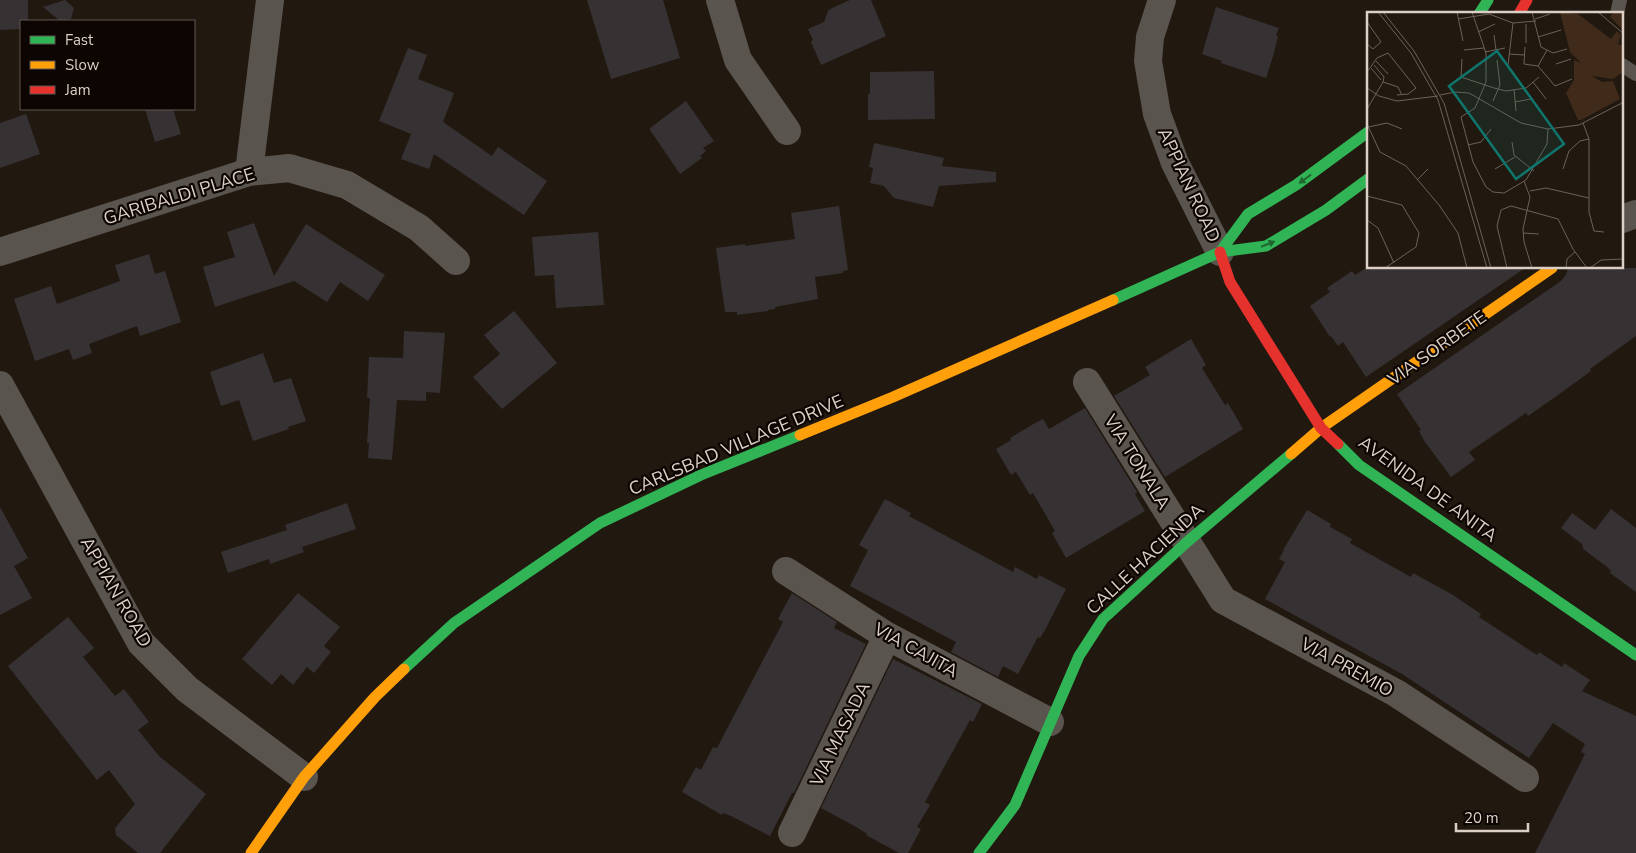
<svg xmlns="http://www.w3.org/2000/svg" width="1636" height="853" viewBox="0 0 1636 853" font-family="'Nunito Sans',sans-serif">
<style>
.building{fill:#363133}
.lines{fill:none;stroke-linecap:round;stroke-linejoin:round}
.lane{stroke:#5a544e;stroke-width:14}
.street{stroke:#5a544e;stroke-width:28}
.fast{stroke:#30b455;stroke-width:11}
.slow{stroke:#ff9f0a;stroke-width:11}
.jam{stroke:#e5322d;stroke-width:11}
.oneway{fill:#206530}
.labels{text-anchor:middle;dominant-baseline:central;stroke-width:4.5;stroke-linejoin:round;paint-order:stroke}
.street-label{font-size:18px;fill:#dcd0c6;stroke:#0c0502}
.inset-road{fill:none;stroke:#6c6259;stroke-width:1}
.view{fill:#0f766e;fill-opacity:0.15;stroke:#0f766e;stroke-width:2.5}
.inset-edge{fill:none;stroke:#dcd0c6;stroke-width:2.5}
</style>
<rect width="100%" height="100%" fill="#211810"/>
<path class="building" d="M0,0H28V21H21V29L0,30Z
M65,0L74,8L71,19L60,21L43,7Z
M587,0H663L680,58L611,79Z
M850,0H871L886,36L821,65L811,42L813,40L808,29L824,22L828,11L832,8Z
M1216,7L1279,28L1276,35L1278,36L1274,53L1266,78L1221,63L1222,61L1202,54Z
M408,48L427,55L418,79L454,93L443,122L492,156L498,147L547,181L524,215L434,154L429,169L401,159L411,134L379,121Z
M934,71L935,119L868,120V94H870V72Z
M686,101L714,141L703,148L706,151L700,156L702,158L680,174L650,130V128Z
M145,109H173L181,134L155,142Z
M26,114L40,154L0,168V123Z
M874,143L944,158L942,166L996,172V182L939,186L933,207L894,198L884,186L870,183L873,168L869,167Z
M839,206L848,270L843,271V273L815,277L818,299L775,307V309L768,310V311L737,315V312H725L716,248L745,244V246L795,239L791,213Z
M254,223L274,276L306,224L385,275L368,301L340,282L327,302L294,281L215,307L203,267L235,257L227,232Z
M598,232L604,305L556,308L554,275L535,276L532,237Z
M149,254L155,274L165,271L181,322L140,336L137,326L89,344L92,353L73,360L69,349L35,361L14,299L51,286L57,304L120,281L115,265Z
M1366,268H1525L1366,377L1343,342L1338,346L1331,336L1330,337L1310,306L1330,292L1327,288L1352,271L1355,275Z
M1568,268H1636V336L1590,369L1591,371L1558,395L1528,416L1526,413L1469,452L1475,460L1451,477L1425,442L1419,431L1421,430L1397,394L1561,281L1566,275Z
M514,311L557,363L502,409L473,377L500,354L484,335Z
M404,331L445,333L440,393L426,392V401L397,400L392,460L368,458L369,443H367L370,398H367L369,357L403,358Z
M1191,339L1206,365L1202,368L1225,405L1228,403L1243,429L1165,477L1114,396L1150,375L1145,367Z
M263,353L274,383L291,378L306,421L288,427L289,429L253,441L239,400L221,406L210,372Z
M1085,408L1137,492L1135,494L1145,511L1066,558L1052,533L1055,531L1033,493L1030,495L1016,472L1011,475L996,449L1011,440L1010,438L1035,423L1043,419L1049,429Z
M885,499L911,513L909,516L1013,572L1015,567L1037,579L1039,575L1066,589L1045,630L1040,638L1038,637L1018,674L1003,666L998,677L951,652L956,642L850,586L868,550L859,545Z
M347,503L356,529L302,547L304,552L270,564L269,559L228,573L221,552L287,530L285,525Z
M0,507L28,558L14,566L32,598L0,615Z
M1611,509L1636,528V592L1610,573L1611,571L1606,566L1583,549L1582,544L1561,528L1572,513L1595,530Z
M1307,510L1331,524L1330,527L1352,539L1350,543L1411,577L1413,573L1453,595L1481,614L1479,617L1537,655L1539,652L1562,667L1564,663L1590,680L1582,691L1636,716V853H1535L1585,754L1581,752L1585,744L1553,723L1529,758L1402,674L1265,599L1285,562L1279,559L1284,550H1283Z
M298,593L340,627L324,646L331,652L314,673L307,667L293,685L281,674L272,685L242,659Z
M792,593L837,622L834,628L866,644L794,793H792L770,836L731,816L723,813L722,815L682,792L696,767L701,770L713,747L717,748L783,622L778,619Z
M68,617L94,648L83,657L115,696L124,689L149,722L138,730L159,756L206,794L160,853H138L116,835L115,828L135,804L109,770L97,780L8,666Z
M893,659L982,704L973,722L970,720L925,802L930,805L917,827L921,829L908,853H899L866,835L867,834L858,828L821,808Z"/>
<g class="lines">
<path class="lane" d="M1617,14L1620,0
M1622,65L1636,74"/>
<path class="street" d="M720,0L738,60L787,131
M1162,0L1150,37L1148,61L1157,114L1175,163L1220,252
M249,172L270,0
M1622,219L1636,214
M0,252L249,172L289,168L347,185L419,228L456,261
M1087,382L1223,600L1396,693L1525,778
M0,385L141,643L187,689L304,777
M786,571L887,636L1050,722
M792,833L887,636"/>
<path class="fast" d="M1479,14L1488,0
M1220,252L1248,214L1296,185L1368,132
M1113,300L1220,252L1266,246L1326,210L1368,179
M1338,444L1359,465L1636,655
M404,669L454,623L600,523L701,475L800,435
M979,853L1015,805L1079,656L1103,619L1187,542L1291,454"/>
<path class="slow" d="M800,435L893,397L1113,300
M1291,454L1321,428L1552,268
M251,853L304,777L375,697L404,669"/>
<path class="jam" d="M1519,14L1527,0
M1220,252L1230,282L1321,428L1338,444"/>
</g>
<defs><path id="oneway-solid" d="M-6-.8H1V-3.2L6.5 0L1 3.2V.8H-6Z" transform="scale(1.25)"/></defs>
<g class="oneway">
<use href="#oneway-solid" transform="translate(1305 179) rotate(144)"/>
<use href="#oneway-solid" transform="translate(1268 244) rotate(-22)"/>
</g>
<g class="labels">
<g class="street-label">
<text transform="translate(1189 185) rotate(65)">APPIAN ROAD</text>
<text transform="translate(179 196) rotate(-17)">GARIBALDI PLACE</text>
<text transform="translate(1437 348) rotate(-35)">VIA SORBETE</text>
<text transform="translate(736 445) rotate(-23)">CARLSBAD VILLAGE DRIVE</text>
<text transform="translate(1137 462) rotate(58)">VIA TONALA</text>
<text transform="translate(1428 489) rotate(36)">AVENIDA DE ANITA</text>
<text transform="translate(1145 559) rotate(-43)">CALLE HACIENDA</text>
<text transform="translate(116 592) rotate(60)">APPIAN ROAD</text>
<text transform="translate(916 650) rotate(29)">VIA CAJITA</text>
<text transform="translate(1347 667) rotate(29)">VIA PREMIO</text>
<text transform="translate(840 734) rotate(-64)">VIA MASADA</text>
</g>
</g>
<g transform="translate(1367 12)">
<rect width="256" height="256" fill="#211810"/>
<path d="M246,0H256V18L243,5Z" fill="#402b1a"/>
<path d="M193,0L211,2L244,27L250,19L254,23L251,32L256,34V60L246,67L225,64L235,70L246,69L253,87L214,108H211L199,81L207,68V48L214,51L203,40Z" fill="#402b1a"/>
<path class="inset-road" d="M11,0L44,41L71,88L120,256M16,0L47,39L77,91L124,256M90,0L96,29M105,0L119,41V70L108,96L94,105L106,150L119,175L126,180L137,181L159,168L180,132L181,117M165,0L174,35L186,41L200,37M231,0L257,22M91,7L122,2L146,11L169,9M168,7L183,2M0,10L14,30L6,37L0,32M159,12V31M111,20L128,12M127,23L129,38M171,25L194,18M158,35L157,52L171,54M97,38L117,36M118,40L138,36M142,42L157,43M95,47L94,65L127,76L139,79L159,76L172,65M9,49L21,62M189,52L204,47M7,53L17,65L16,70M141,53L146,11M171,54L188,74L205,67M171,54L180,38M4,56L14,68M0,60L10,46L21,41L49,76L41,82L30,83M166,70L179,87M0,76L12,84L30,89L71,84M147,77L149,99M73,83L88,80L102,81L154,111L181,117L212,113L257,90M126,89L133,73L130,48M148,90L164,87M0,97L16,70L31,75L35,83M216,111L222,127V200L227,219L237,220M0,112L13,140L39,154L72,193L91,221L100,256M1,115L20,111L35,117M145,130L147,143L167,159M101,133L114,130L124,117M128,157L148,145M196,157L202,139L213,129L222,127M50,168L61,157M157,169L163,185L156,217L157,230L165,256M163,179L179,176L222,186M0,184L35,193L52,221L49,235L18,256M0,208L11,216L27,251M156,221L172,222M140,256L130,214L134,198L144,194L191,207L206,237L220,256M199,256L200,247L208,240M223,256L234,248L257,247"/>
<path class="view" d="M130,39L197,132L149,167L82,74Z"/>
<rect width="256" height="256" class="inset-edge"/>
</g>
<rect x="20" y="20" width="175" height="90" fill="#0c0502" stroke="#5f5650"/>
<rect x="30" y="36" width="25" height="8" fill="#30b455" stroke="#5f5650"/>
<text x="65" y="45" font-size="15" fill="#dcd0c6">Fast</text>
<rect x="30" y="61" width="25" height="8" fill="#ff9f0a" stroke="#5f5650"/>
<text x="65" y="70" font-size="15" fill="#dcd0c6">Slow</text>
<rect x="30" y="86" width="25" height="8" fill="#e5322d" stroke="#5f5650"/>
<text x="65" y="95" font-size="15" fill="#dcd0c6">Jam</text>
<path d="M1456 823v8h72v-8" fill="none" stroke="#dcd0c6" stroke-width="2.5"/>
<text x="1464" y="823" font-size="15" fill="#dcd0c6" stroke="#0c0502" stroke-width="4" paint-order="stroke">20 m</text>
</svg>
